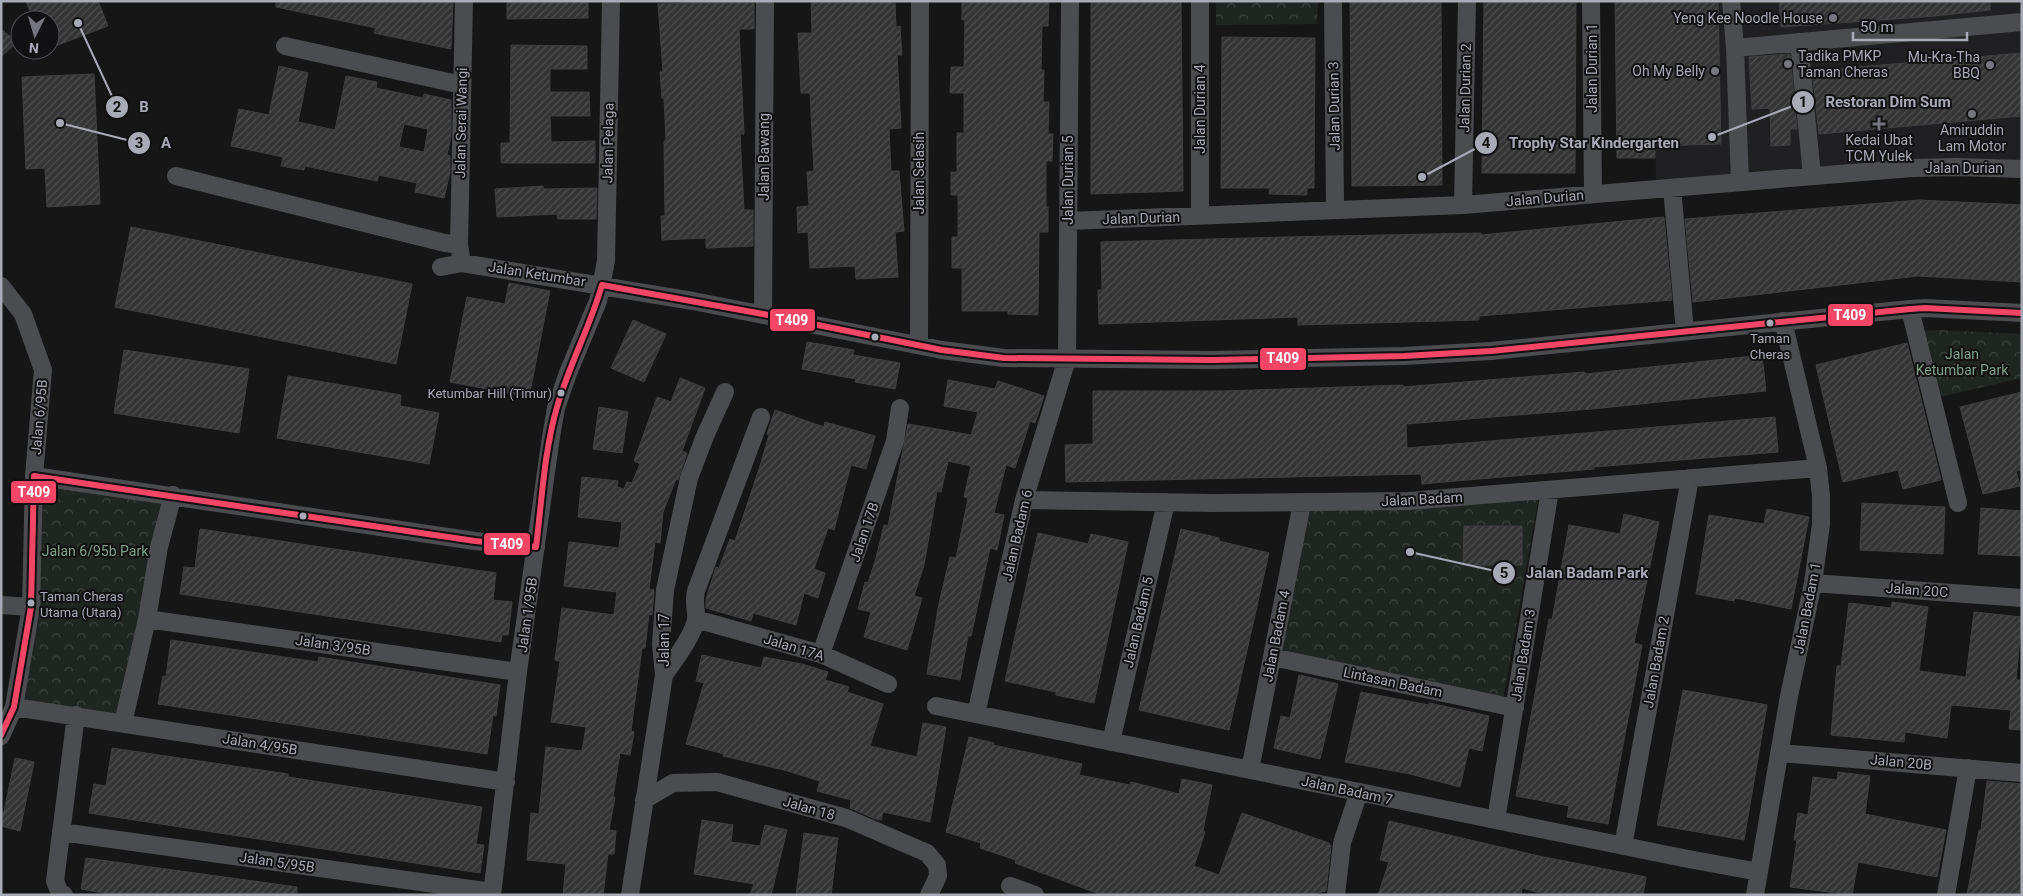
<svg xmlns="http://www.w3.org/2000/svg" width="2023" height="896" viewBox="0 0 2023 896" font-family="Roboto,sans-serif">
<style>
.built{fill:#202022}
.park{fill:url(#park-crowns)}
.building{fill:url(#building-hatch);stroke:#3f3f42;fill-rule:evenodd}
.lines{fill:none;stroke-linecap:round;stroke-linejoin:round}
.street{stroke:#4b4c4f;stroke-width:18}
.bus-1-casing{stroke:#111012;stroke-width:10}
.bus-1{stroke:#f34667;stroke-width:6}
.poi-dot{fill:#75767e;stroke:#111012;stroke-width:2}
.bus-dot{fill:#a8aab6;stroke:#111012;stroke-width:2}
.labels{text-anchor:middle;dominant-baseline:central;stroke-width:4;stroke-linejoin:round;paint-order:stroke}
.bus-label{font-size:13px;fill:#a8aab6;stroke:#111012}
.poi-label{font-size:14px;fill:#a8aab6;stroke:#111012;text-anchor:end}
.street-label{font-size:14px;fill:#a8aab6;stroke:#111012}
.park-label{font-size:14px;fill:#80a088;stroke:#111012}
.leader{fill:none;stroke:#a8aab6;stroke-width:2}
.callout-dot{fill:#a8aab6;stroke:#111012;stroke-width:2}
.mark-label{font-size:15px;text-anchor:middle;font-weight:bold;fill:#111}
.callout-label{font-size:15px;text-anchor:middle;font-weight:bold;fill:#a8aab6;stroke:#111012;stroke-width:4;stroke-linejoin:round;paint-order:stroke}
.line-badge{stroke:#111012;stroke-width:2}
.badge-label{font-size:14px;text-anchor:middle;font-weight:bold;fill:#fff}
</style>
<defs>
<pattern id="park-crowns" width="20" height="18" patternUnits="userSpaceOnUse" patternTransform="scale(1.25)"><rect width="20" height="18" fill="#1f2520"/><path d="M2 6a3 3 0 1 1 6 0M12 15a3 3 0 1 1 6 0" fill="none" stroke="#3d423e"/></pattern>
<pattern id="building-hatch" width="6" height="6" patternUnits="userSpaceOnUse" patternTransform="scale(1.25)"><rect width="6" height="6" fill="#343435"/><path d="M-1 1l2-2M0 6l6-6M5 7l2-2" fill="none" stroke="#4f4f50"/></pattern>
</defs>
<rect width="100%" height="100%" fill="#161616"/>
<path class="built" d="M1654,1H2022V175L1909,173L1656,193Z"/>
<path class="park" d="M1216,1H1318L1317,24L1216,25Z
M1938,330L2022,334V378L1940,397L1922,331Z
M34,476L173,495L123,723L14,707Z
M1539,495L1503,701L1272,657L1302,503Z"/>
<path class="building" d="M26,1H98L108,26L50,48V20H33Z
M276,1H453L451,49L374,33L376,28L276,7Z
M507,1H588V18L507,19Z
M754,1V29H739L744,134H740L744,210H753V246L706,248V238L662,240L661,216H665L664,141H666L664,98H662L660,72H663L658,4Z
M811,1H895L896,27L900,26L902,55H897L901,128L889,129L891,171H899L904,231L895,232L898,277L856,279L855,266L810,268L808,232L798,233L797,207L809,206L807,172L814,171L810,93H801L798,33H812Z
M962,1H1049L1048,26H1042L1041,70H1044L1043,102H1049L1048,134H1053L1052,161H1046V207H1048V232H1039L1038,315L1008,314V311H962V268H952V237H958V195H951V172H957V133H964V93H950L951,67H964L965,20H962Z
M1091,1H1181L1183,191L1091,194Z
M1350,1H1441L1442,185L1352,186Z
M1484,1H1576L1575,173H1482Z
M1615,1H1718L1721,144L1655,146V158H1617Z
M1779,1H1990V10L1935,16L1781,27Z
M1,29L17,42L1,57Z
M1222,37L1315,38L1314,188H1307V195L1269,194L1270,188H1221Z
M511,45L587,46V69H550V92H589L590,116H550L551,142L595,141V163H501V143H510Z
M2022,53V116L1819,134L1812,71Z
M1790,54L1797,129H1790V145L1771,146L1770,108L1752,109L1749,57Z
M279,66L308,73L298,122L335,130L346,76L377,82L376,88L423,98L424,94L451,100V136L447,155L450,156V172L444,198L415,192L417,183L379,175L377,181L305,166L304,170L281,166L283,157L231,146L239,109L269,115ZM404,124L428,129L424,152L399,147Z
M94,74L100,204L47,207L45,168L26,169L22,77Z
M543,186V189L597,188L596,219H558L557,214L497,217L495,189Z
M1919,200L2022,205V282L1918,276L1693,302L1685,219Z
M1664,217L1672,300L1479,316V320L1298,325V317L1099,324L1098,290H1102L1101,242L1284,237L1481,233V235Z
M131,227L412,284L396,364L115,307Z
M509,283L550,291L529,397L450,382L467,297L505,304Z
M633,320L666,334L644,382L611,368Z
M807,342L854,350L853,355L900,363L895,389L855,382L856,379L802,369Z
M1907,343L1941,480L1903,489L1898,470L1843,482L1816,365Z
M124,350L249,369L239,433L114,413Z
M1762,355L1766,391L1592,409L1406,424L1407,448L1775,417L1778,452L1594,467V469L1422,484L1421,474L1066,482L1065,445L1093,444V391H1223L1403,385V387L1585,372V374Z
M288,376L401,395L400,406L439,413L429,464L277,438Z
M680,378L705,388L682,451L687,453L678,480L676,479L663,512L660,543L655,542L649,589L654,590L652,615L649,614L645,648H642L631,731L634,732L630,755L620,753L613,797H615L609,830L616,831L614,854H608L603,895H563L566,864L527,860L531,813L539,814L546,747L582,751L586,727L551,722L560,661L555,660L562,608L614,615L617,592L564,586L569,542L619,548L622,522L578,517L582,477L618,481L617,487L624,489L627,482L632,483L640,464L634,461L657,397L671,402Z
M948,380L995,389L998,381L1044,396L1035,423L1030,421L1015,468L1006,465L994,513L1004,515L997,550L990,548L971,636H968L960,680L927,674L939,603L950,557L956,558L968,498L964,497L971,466L948,461L941,492L937,491L924,565L914,596L922,598L907,650L864,637L871,612L858,609L865,582L868,583L876,558L884,525L888,526L908,424L971,435L978,412L944,406Z
M2022,392V470L2016,471L2020,486L1983,494L1960,407Z
M599,407L628,412L622,453L593,449Z
M775,410L824,427L825,422L875,436L866,469L851,465L834,530L828,528L814,569L825,573L818,598L804,593L796,625L753,613L751,621L706,608V599L716,567L719,568L730,539L735,541L760,466L769,435L767,434Z
M1862,503L1945,507L1943,554L1860,550Z
M1981,508L2022,511V556L1978,554Z
M1767,509L1809,517L1791,609L1735,598L1734,601L1696,594L1709,515L1764,524Z
M1624,514L1659,522L1634,643L1642,645L1608,824L1567,817L1569,806L1516,796L1549,619L1552,620L1569,525L1620,534Z
M1464,526H1522V565H1463Z
M200,529L496,573L493,600L512,602L508,635H502L501,642L180,594L184,567L195,568Z
M1181,529L1219,538V541L1269,553L1229,730L1139,710Z
M1038,533L1088,544L1091,534L1128,542L1094,703L1056,695V692L1005,681Z
M1892,602L1928,607L1919,671L1966,677L1974,612L2022,617L2016,680H2022V730L2009,729L2011,710L1951,705L1947,738L1905,732L1904,742L1831,735L1837,666H1841L1849,603L1891,608Z
M171,640L318,662L319,657L500,685L496,716L493,715L487,754L158,704L163,676L166,677Z
M702,655L761,668L764,657L802,664L828,672L825,680L849,687L847,692L883,704L870,746L917,757L923,723L946,727L930,822L883,812L881,820L873,818L850,808L851,800L817,791L820,781L784,770L723,756L724,754L686,744L704,683L696,681Z
M1299,675L1338,684L1320,759L1274,748L1281,716L1290,718Z
M1683,690L1767,705L1744,840L1657,825Z
M1361,692L1429,705V703L1489,716L1482,751L1469,748L1460,787L1410,774L1345,762Z
M969,737L994,743L993,745L1082,764L1079,775L1130,785L1131,782L1179,794L1182,779L1212,785L1203,831L1205,832L1194,866L1219,875L1242,813L1329,843L1331,846L1326,891L1309,895H1102L1015,863L1016,860L980,848L981,843L946,832Z
M112,748L288,774V777L482,807L476,844L484,845L480,873L89,813L94,784L106,786Z
M15,758L34,762L20,831L1,826V811L4,812Z
M1838,772L1870,776L1865,814L1946,830L1937,877L1858,862L1852,895L1790,887L1797,840H1794L1798,813L1808,815L1813,777L1837,780Z
M1987,781L2022,784V895H1967L1979,830H1981Z
M702,820L733,825L731,842L760,846L765,825L787,830L771,895H750L754,884L694,874Z
M1389,821L1539,856L1646,877L1643,895H1547L1522,888L1521,895H1378L1389,862L1380,860Z
M804,833L838,838L831,895H796Z
M86,858L297,887V895H114L81,889Z"/>
<g class="lines">
<path class="street" d="M1333,1L1335,210
M1591,1L1593,194
M1731,1L1735,48L1740,182
M1799,42L1812,176
M285,46L462,85
M1735,48L2022,22
M176,176L445,243L459,245L462,263
M1672,188L1685,331
M1463,205L1467,1
M1200,216V1
M1068,221L1463,205L1912,168L1956,167L2022,169
M459,245L464,1
M441,267L462,263L693,301L942,350L1004,358L1212,360L1404,356L1491,351L1910,309L1925,308L2022,313
M1,286L23,314L43,370L34,476L31,607L14,707L1,736
M1910,309L1958,503
M763,314L765,1
M919,345L920,1
M34,476L475,541L536,547
M1024,500L1214,503L1409,501L1818,468
M1813,583L2022,598
M1,605L31,607
M147,619L518,672
M696,619L821,654L888,684
M821,654L895,441L900,408
M1272,657L1515,708
M664,675C673,662 694,635 696,619C697,610 693,603 696,591L761,417
M936,706L1683,858L1759,872
M14,707L506,782
M976,714L1024,500L1067,359L1070,1
M123,723L147,619L159,547L173,495
M1111,742L1166,502
M1780,753L2022,773
M1250,770L1302,503
M644,800L673,783L717,782L846,818L927,853L937,865L938,876L929,895
M1496,820L1550,490
M61,832L492,892
M1623,846L1690,478
M1010,886L1035,895
M64,895L59,891L55,881L76,715
M492,895L518,672L551,437L556,408L568,373L598,301L606,261L611,1
M630,895L664,675L661,644L665,590L689,478L705,436L725,392
M1336,895L1342,843L1359,792
M1755,895L1789,696L1813,583L1821,524V496L1818,468L1783,321
M1946,895L1968,768"/>
<defs>
<path id="bus-1" d="M1,735L14,707L31,607L34,476L475,541L536,547C542,500 544,452 557,407C569,365 590,327 602,285L763,314L942,350L1004,358L1212,360L1404,356L1491,351L1910,309L1925,308L2022,313"/>
</defs>
<use href="#bus-1" class="bus-1-casing"/>
<use href="#bus-1" class="bus-1"/>
</g>
<g class="poi-dot">
<circle cx="1833" cy="18" r="5"/>
<circle cx="1788" cy="64" r="5"/>
<circle cx="1990" cy="65" r="5"/>
<circle cx="1715" cy="71" r="5"/>
<circle cx="1972" cy="114" r="5"/>
<path d="M1876.5 116.5h5v5h5v5h-5v5h-5v-5h-5v-5h5z"/>
</g>
<g class="bus-dot">
<circle cx="1770" cy="323" r="4.5"/>
<circle cx="875" cy="337" r="4.5"/>
<circle cx="561" cy="393" r="4.5"/>
<circle cx="303" cy="516" r="4.5"/>
<circle cx="31" cy="603" r="4.5"/>
</g>
<g class="labels">
<g class="bus-label">
<text x="1770" y="338">Taman<tspan x="1770" dy="16">Cheras</tspan></text>
<text x="552" y="393" text-anchor="end">Ketumbar Hill (Timur)</text>
<text x="40" y="596" text-anchor="start">Taman Cheras<tspan x="40" dy="16">Utama (Utara)</tspan></text>
</g>
<g class="poi-label">
<text x="1823" y="18">Yeng Kee Noodle House</text>
<text x="1798" y="56" text-anchor="start">Tadika PMKP<tspan x="1798" dy="16">Taman Cheras</tspan></text>
<text x="1980" y="57">Mu-Kra-Tha<tspan x="1980" dy="16">BBQ</tspan></text>
<text x="1705" y="71">Oh My Belly</text>
<text x="1972" y="130" text-anchor="middle">Amiruddin<tspan x="1972" dy="16">Lam Motor</tspan></text>
<text x="1879" y="140" text-anchor="middle">Kedai Ubat<tspan x="1879" dy="16">TCM Yulek</tspan></text>
</g>
<g class="street-label">
<text transform="translate(1592 68) rotate(-90)">Jalan Durian 1</text>
<text transform="translate(1465 88) rotate(-89)">Jalan Durian 2</text>
<text transform="translate(1334 106) rotate(-91)">Jalan Durian 3</text>
<text transform="translate(1200 109) rotate(-90)">Jalan Durian 4</text>
<text transform="translate(461 123) rotate(-89)">Jalan Serai Wangi</text>
<text transform="translate(608 143) rotate(-89)">Jalan Pelaga</text>
<text transform="translate(764 157) rotate(-90)">Jalan Bawang</text>
<text x="1964" y="168">Jalan Durian</text>
<text transform="translate(919 173) rotate(-90)">Jalan Selasih</text>
<text transform="translate(1068 180) rotate(-90)">Jalan Durian 5</text>
<text transform="translate(1545 198) rotate(-5)">Jalan Durian</text>
<text transform="translate(1141 218) rotate(-2)">Jalan Durian</text>
<text transform="translate(537 274) rotate(9)">Jalan Ketumbar</text>
<text transform="translate(39 417) rotate(-85)">Jalan 6/95B</text>
<text transform="translate(1422 499) rotate(-3)">Jalan Badam</text>
<text transform="translate(864 532) rotate(-71)">Jalan 17B</text>
<text transform="translate(1017 535) rotate(-77)">Jalan Badam 6</text>
<text transform="translate(1917 590) rotate(4)">Jalan 20C</text>
<text transform="translate(1807 608) rotate(-79)">Jalan Badam 1</text>
<text transform="translate(527 615) rotate(-82)">Jalan 1/95B</text>
<text transform="translate(1138 622) rotate(-77)">Jalan Badam 5</text>
<text transform="translate(1276 636) rotate(-79)">Jalan Badam 4</text>
<text transform="translate(664 640) rotate(-90)">Jalan 17</text>
<text transform="translate(333 645) rotate(8)">Jalan 3/95B</text>
<text transform="translate(794 647) rotate(17)">Jalan 17A</text>
<text transform="translate(1523 655) rotate(-81)">Jalan Badam 3</text>
<text transform="translate(1656 662) rotate(-80)">Jalan Badam 2</text>
<text transform="translate(1393 682) rotate(12)">Lintasan Badam</text>
<text transform="translate(260 744) rotate(9)">Jalan 4/95B</text>
<text transform="translate(1901 762) rotate(5)">Jalan 20B</text>
<text transform="translate(1347 790) rotate(12)">Jalan Badam 7</text>
<text transform="translate(809 808) rotate(16)">Jalan 18</text>
<text transform="translate(277 862) rotate(8)">Jalan 5/95B</text>
</g>
<g class="park-label">
<text x="1962" y="354">Jalan<tspan x="1962" dy="16">Ketumbar Park</tspan></text>
<text x="95" y="551">Jalan 6/95b Park</text>
</g>
</g>
<path class="leader" d="M1712 137L1803 102M78 23L117 107M60 123L139 143M1422 177L1486 143M1410 552L1504 573"/>
<g class="callout-dot">
<circle cx="1712" cy="137" r="5"/>
<circle cx="78" cy="23" r="5"/>
<circle cx="60" cy="123" r="5"/>
<circle cx="1422" cy="177" r="5"/>
<circle cx="1410" cy="552" r="5"/>
<circle cx="1803" cy="102" r="12"/>
<circle cx="117" cy="107" r="12"/>
<circle cx="139" cy="143" r="12"/>
<circle cx="1486" cy="143" r="12"/>
<circle cx="1504" cy="573" r="12"/>
</g>
<g class="mark-label">
<text x="1803" y="107">1</text>
<text x="117" y="112">2</text>
<text x="139" y="148">3</text>
<text x="1486" y="148">4</text>
<text x="1504" y="578">5</text>
</g>
<g class="callout-label">
<text x="1888" y="107">Restoran Dim Sum</text>
<text x="144" y="112">B</text>
<text x="166" y="148">A</text>
<text x="1594" y="148">Trophy Star Kindergarten</text>
<text x="1587" y="578">Jalan Badam Park</text>
</g>
<g class="line-badge">
<rect x="1827" y="303" width="47" height="24" rx="5" fill="#f34667"/>
<rect x="769" y="308" width="47" height="24" rx="5" fill="#f34667"/>
<rect x="1259" y="347" width="48" height="24" rx="5" fill="#f34667"/>
<rect x="10" y="480" width="47" height="24" rx="5" fill="#f34667"/>
<rect x="483" y="532" width="48" height="24" rx="5" fill="#f34667"/>
</g>
<g class="badge-label">
<text x="1850" y="320">T409</text>
<text x="792" y="325">T409</text>
<text x="1283" y="363">T409</text>
<text x="34" y="497">T409</text>
<text x="507" y="549">T409</text>
</g>
<rect width="2023" height="896" fill="none" stroke="#a8aab6" stroke-width="5"/>
<g transform="translate(35 35) rotate(185)"><circle r="24" fill="#111012" stroke="#4d4e54"/>
<path d="M0-4L9 19L0 12L-9 19Z" fill="#75767e"/>
<text y="-8" font-size="14" font-weight="bold" text-anchor="middle" fill="#a8aab6">N</text>
</g>
<path d="M1853 32v8h114v-8" fill="none" stroke="#a8aab6" stroke-width="2.5"/>
<text x="1860" y="32" font-size="15" fill="#a8aab6" stroke="#111012" stroke-width="4" paint-order="stroke">50 m</text>
</svg>
